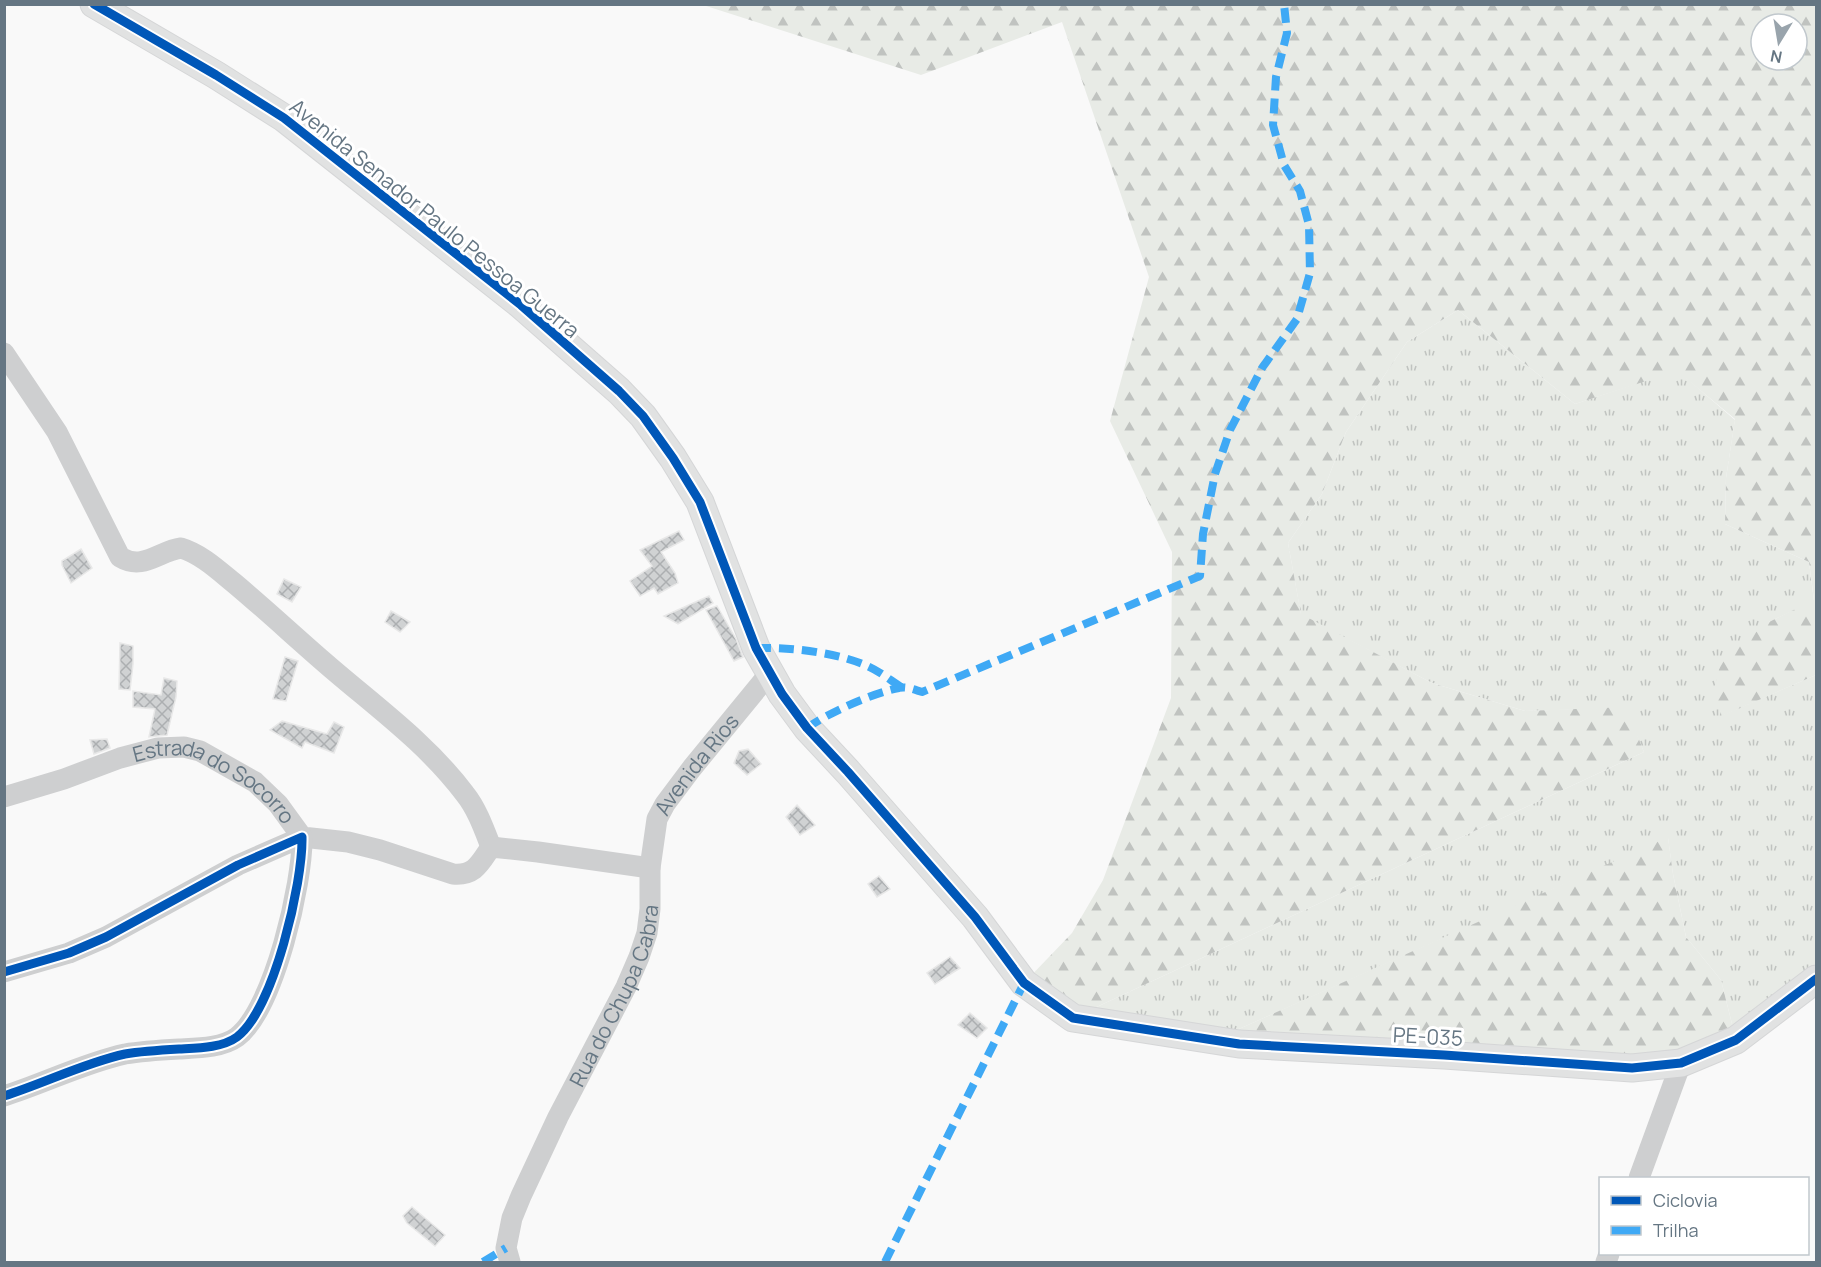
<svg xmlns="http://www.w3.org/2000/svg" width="1821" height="1267" viewBox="0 0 1821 1267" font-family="Manrope,sans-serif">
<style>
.grass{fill:url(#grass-tufts)}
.forest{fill:url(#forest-firs);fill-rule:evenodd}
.building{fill:url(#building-cross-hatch);stroke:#e8e8e8;stroke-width:1.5}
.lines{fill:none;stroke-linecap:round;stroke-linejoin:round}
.major-casing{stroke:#d5d6d7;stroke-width:29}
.minor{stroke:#cecfd0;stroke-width:21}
.major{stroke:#e1e2e2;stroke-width:27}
.quiet{stroke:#3fa9f5;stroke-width:8;stroke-dasharray:15 8;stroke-linecap:butt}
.cycleway-casing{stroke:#fff;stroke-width:13}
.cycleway{stroke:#0057b8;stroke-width:9}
.labels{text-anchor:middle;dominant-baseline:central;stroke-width:6;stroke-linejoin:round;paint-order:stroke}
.street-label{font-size:21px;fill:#657683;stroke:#fff}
</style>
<defs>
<pattern id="grass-tufts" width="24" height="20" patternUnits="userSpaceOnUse" patternTransform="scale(1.5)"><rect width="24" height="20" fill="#e8ebe6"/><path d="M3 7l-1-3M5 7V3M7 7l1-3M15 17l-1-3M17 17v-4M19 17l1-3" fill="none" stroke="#c0c3c0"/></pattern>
<pattern id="forest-firs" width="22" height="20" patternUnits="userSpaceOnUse" patternTransform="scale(1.5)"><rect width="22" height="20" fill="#e8ebe6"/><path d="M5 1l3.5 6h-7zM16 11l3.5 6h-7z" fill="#c0c3c0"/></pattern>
<pattern id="building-cross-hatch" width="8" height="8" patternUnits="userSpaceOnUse" patternTransform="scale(1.5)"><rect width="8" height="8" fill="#d0d2d3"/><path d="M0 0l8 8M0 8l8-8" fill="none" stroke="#acafb1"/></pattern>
</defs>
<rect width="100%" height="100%" fill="#f9f9f9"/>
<path class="grass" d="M1458,310L1575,404L1677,370L1735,420L1726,478L1725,524L1809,562L1814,601L1769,622L1723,715L1816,675V979L1736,1040L1721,980L1686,937L1673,874L1668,838L1212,1041L1073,1018L1644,752L1625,708L1525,711L1432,683L1301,615L1288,543L1322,494L1346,432L1407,342Z"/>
<path class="forest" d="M703,5H1816V675L1722,716L1713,693L1722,658L1769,622L1814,600L1809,562L1725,524L1726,478L1735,419L1677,371L1575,404L1458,310L1407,342L1346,432L1322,494L1288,543L1301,614L1432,683L1525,711L1626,707L1644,752L1073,1018L1024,983L1072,933L1103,880L1171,698L1172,552L1110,421L1149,277L1062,22L921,75ZM1761,24H1797V60H1761Z
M1668,837L1673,874L1686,937L1721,980L1736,1040L1681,1063L1212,1041Z"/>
<path class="building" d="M679,531L684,540L661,552L675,573L678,583L658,594L654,588L640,596L630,581L652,566L640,550Z
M81,549L92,568L71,583L62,565V561Z
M284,579L301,587L292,602L277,594Z
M709,596L713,603L678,624L664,616Z
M717,606L736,639L743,657L734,661L706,610Z
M391,611L410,622L400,632L385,622Z
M120,643L133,646V664L130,690L119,689Z
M285,657L298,661L286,701L273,699Z
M164,678L177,681L176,697L167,735L149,737L155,709L133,707V691L161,695Z
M282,721L327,734L334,722L344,727L334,753L305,742L302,748L270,730Z
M107,739L110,748L94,754L90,740Z
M748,749L761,764L747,775L734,763L739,751Z
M797,805L815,825L800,835L786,817Z
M879,876L890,889L877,897L868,884Z
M950,957L960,968L935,984L927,973Z
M970,1013L987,1028L977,1038L958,1025Z
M412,1207L445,1235L435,1246L407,1223L403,1216Z"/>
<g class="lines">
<defs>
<path id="major" d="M94,4L216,75L284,118L521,305L619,391L643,416L673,458L700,502L756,648L782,694L807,728L848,772L975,917L1024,983L1073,1018L1239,1044L1444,1055L1632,1068L1681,1063L1736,1040L1816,979"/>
</defs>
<use href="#major" class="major-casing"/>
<g class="minor">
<path d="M4,353L57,432L120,557C143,571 159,551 181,548C201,554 218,570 234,583C265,609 294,636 324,662C372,704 426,742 465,794C477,809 484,829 491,847"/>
<path id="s1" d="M4,797L64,779L120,758L158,748L184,747L200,751L255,782L278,804L302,837L348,842L380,850L453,874C475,876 480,863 491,847L538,852L650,868"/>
<path d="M4,972L69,953L106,937L238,865L302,837C303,882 274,1009 237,1037C222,1048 197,1048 179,1049C161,1050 143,1051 125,1054C84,1063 45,1083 4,1096"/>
<path d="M1639,1178L1681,1063"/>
<path id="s2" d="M510,1262L506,1248L512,1218L521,1196L558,1117L626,987L639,957L647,933L650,909V868L657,819L665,804L692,768L769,674"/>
<path d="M1606,1262L1609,1254"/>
</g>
<use href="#major" class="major"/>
<path class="quiet" d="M756,648C789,647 834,652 865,665C878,670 890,680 901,687
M807,728C828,713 873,693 899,688C906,686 915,690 922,692L1200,576L1203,534L1215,474L1230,430L1262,368L1297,319L1310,273L1309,225L1300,191L1284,165L1273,125L1276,77L1287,33L1284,4
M483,1262L506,1248
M885,1262L1024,983"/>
<defs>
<path id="cycleway" d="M94,4L216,75L284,118L521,305L619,391L643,416L673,458L700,502L756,648L782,694L807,728L848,772L975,917L1024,983L1073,1018L1239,1044L1444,1055L1632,1068L1681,1063L1736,1040L1816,979
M4,972L69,953L106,937L238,865L302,837C303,882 274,1009 237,1037C222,1048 197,1048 179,1049C161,1050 143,1051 125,1054C84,1063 45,1083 4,1096"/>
</defs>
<use href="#cycleway" class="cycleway-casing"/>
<use href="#cycleway" class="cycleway"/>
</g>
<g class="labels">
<g class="street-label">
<text transform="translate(435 218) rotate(39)">Avenida Senador Paulo Pessoa Guerra</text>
<text stroke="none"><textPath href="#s2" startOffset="543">Avenida Rios</textPath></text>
<text stroke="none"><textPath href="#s1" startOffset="228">Estrada do Socorro</textPath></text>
<text stroke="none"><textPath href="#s2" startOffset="291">Rua do Chupa Cabra</textPath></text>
<text transform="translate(1428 1036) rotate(3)">PE-035</text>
</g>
</g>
<rect width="1821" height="1267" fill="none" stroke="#657683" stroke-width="12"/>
<rect x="1599" y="1177" width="210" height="78" fill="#ffffff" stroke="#c1c8cd" stroke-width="1.5"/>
<rect x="1611" y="1196" width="30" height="9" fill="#0057b8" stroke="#c1c8cd" stroke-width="1.5"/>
<text x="1653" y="1207" font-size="18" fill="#657683">Ciclovia</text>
<rect x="1611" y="1226" width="30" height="9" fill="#3fa9f5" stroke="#c1c8cd" stroke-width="1.5"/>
<text x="1653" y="1237" font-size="18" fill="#657683">Trilha</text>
<g transform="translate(1779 42) rotate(191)"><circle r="28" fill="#ffffff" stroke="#c1c8cd" stroke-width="1.5"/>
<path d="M0-4.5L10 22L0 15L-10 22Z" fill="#99a4ac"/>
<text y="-9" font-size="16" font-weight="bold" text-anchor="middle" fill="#657683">N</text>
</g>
</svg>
